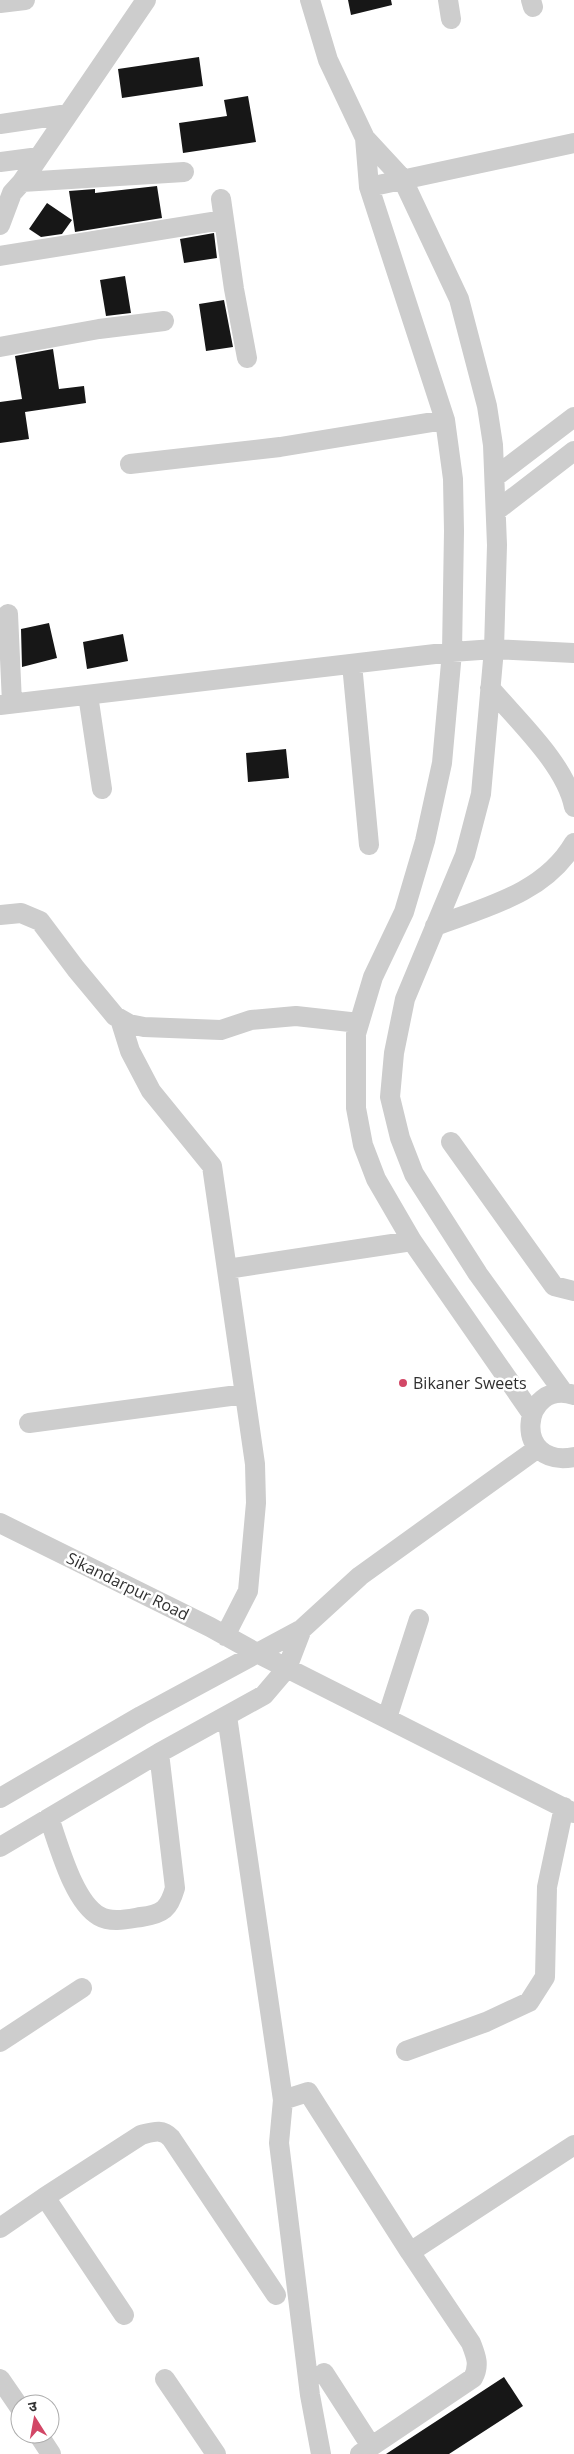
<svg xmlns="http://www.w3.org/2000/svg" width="574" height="2454" viewBox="0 0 574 2454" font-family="'Open Sans','Noto Sans Devanagari',sans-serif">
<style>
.building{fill:#171717}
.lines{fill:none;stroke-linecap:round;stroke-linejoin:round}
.minor{stroke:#cdcdcd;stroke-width:20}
.poi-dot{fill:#d24766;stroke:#fff;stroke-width:2}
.labels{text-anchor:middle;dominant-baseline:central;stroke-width:5;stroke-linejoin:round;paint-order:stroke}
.poi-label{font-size:16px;fill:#303030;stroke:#fff;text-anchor:start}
.street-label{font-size:16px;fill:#303030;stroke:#fff}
</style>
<rect width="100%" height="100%" fill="#fff"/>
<path class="building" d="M348,0H391L392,5L351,15Z
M199,57L203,86L122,98L118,69Z
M248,96L256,142L183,153L179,123L227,116L224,100Z
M157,186L162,218L75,232L69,191L95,189V193Z
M47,203L72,220L62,234L41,237L29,229Z
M214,233L217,258L184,263L180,239Z
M125,276L131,313L106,316L100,280Z
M224,300L233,347L206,351L199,304Z
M53,349L59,389L84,386L86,403L25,412L29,439L0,443V402L22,399L15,356Z
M49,623L57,658L22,667L21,629Z
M123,634L128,661L87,669L83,642Z
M286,749L289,778L248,782L246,753Z
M504,2377L523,2406L449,2454H386Z"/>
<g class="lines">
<path class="minor" d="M310,0L328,60L365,138L402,178L459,299L487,406L493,445L497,545L494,649L481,794L465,855L405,999L394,1053L390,1097L400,1138L414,1174L478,1274L564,1393
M448,0L451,19
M531,0L533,7
M0,3L25,0
M0,124L68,114
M365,138L369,187L445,420L453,479L454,531L452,652L442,763L425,841L404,912L373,977L356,1034V1108L363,1145L376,1179L412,1241L532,1414
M0,162L39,157
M22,182L184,172
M369,187L574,143
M221,199L234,289L247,358
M0,225L12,193L22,182L146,0
M0,256L223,220
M0,347L99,329L164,321
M130,464L280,447L445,420
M495,477L574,417
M496,511L574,451
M8,614L12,703
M352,664L369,845
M490,688C517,720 566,765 574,807
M88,695L102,789
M0,705L452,652L494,649L574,653
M0,915L21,913L40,921L76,969L115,1016L129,1024L144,1027L221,1030L251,1020L296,1016L359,1023
M435,926C486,907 545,893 574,843
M120,1019L130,1051L151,1091L212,1166L255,1464L256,1503L248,1591L225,1636
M451,1142L554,1286L574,1291
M227,1269L412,1241
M574,1395C521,1378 511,1469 574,1457
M29,1423L245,1394
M0,1523L210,1627L255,1652L574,1813
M227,1716L283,2100L279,2143L310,2395L321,2454
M387,1718L419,1619
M0,1798L141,1716L302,1629L360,1576L538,1448
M49,1818C59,1845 73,1901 99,1916C111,1923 128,1919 141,1917C163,1914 169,1909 175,1888L159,1753
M0,1847L159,1753L264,1695L287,1668L302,1629
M0,2042L82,1988
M406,2051L486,2022L529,2002L545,1977L547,1887L564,1807
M283,2100L308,2092L410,2252L471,2343C476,2356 480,2365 473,2378L360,2454
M0,2228L45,2197
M410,2252L574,2145
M124,2315L45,2197L141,2135C153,2132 162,2128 171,2138L276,2295
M324,2373L371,2446
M0,2379L20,2408
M165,2379L216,2454
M38,2434L51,2454"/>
</g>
<circle class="poi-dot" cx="403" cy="1383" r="5"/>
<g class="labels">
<g class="poi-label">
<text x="413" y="1383">Bikaner Sweets</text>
</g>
<g class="street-label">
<text transform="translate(128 1586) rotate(26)">Sikandarpur Road</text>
</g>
</g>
<g transform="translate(35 2419) rotate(349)"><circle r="24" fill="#ffffff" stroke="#acacac"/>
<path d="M0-4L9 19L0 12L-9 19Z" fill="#d24766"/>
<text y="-8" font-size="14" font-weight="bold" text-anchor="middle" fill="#303030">उ</text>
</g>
</svg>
